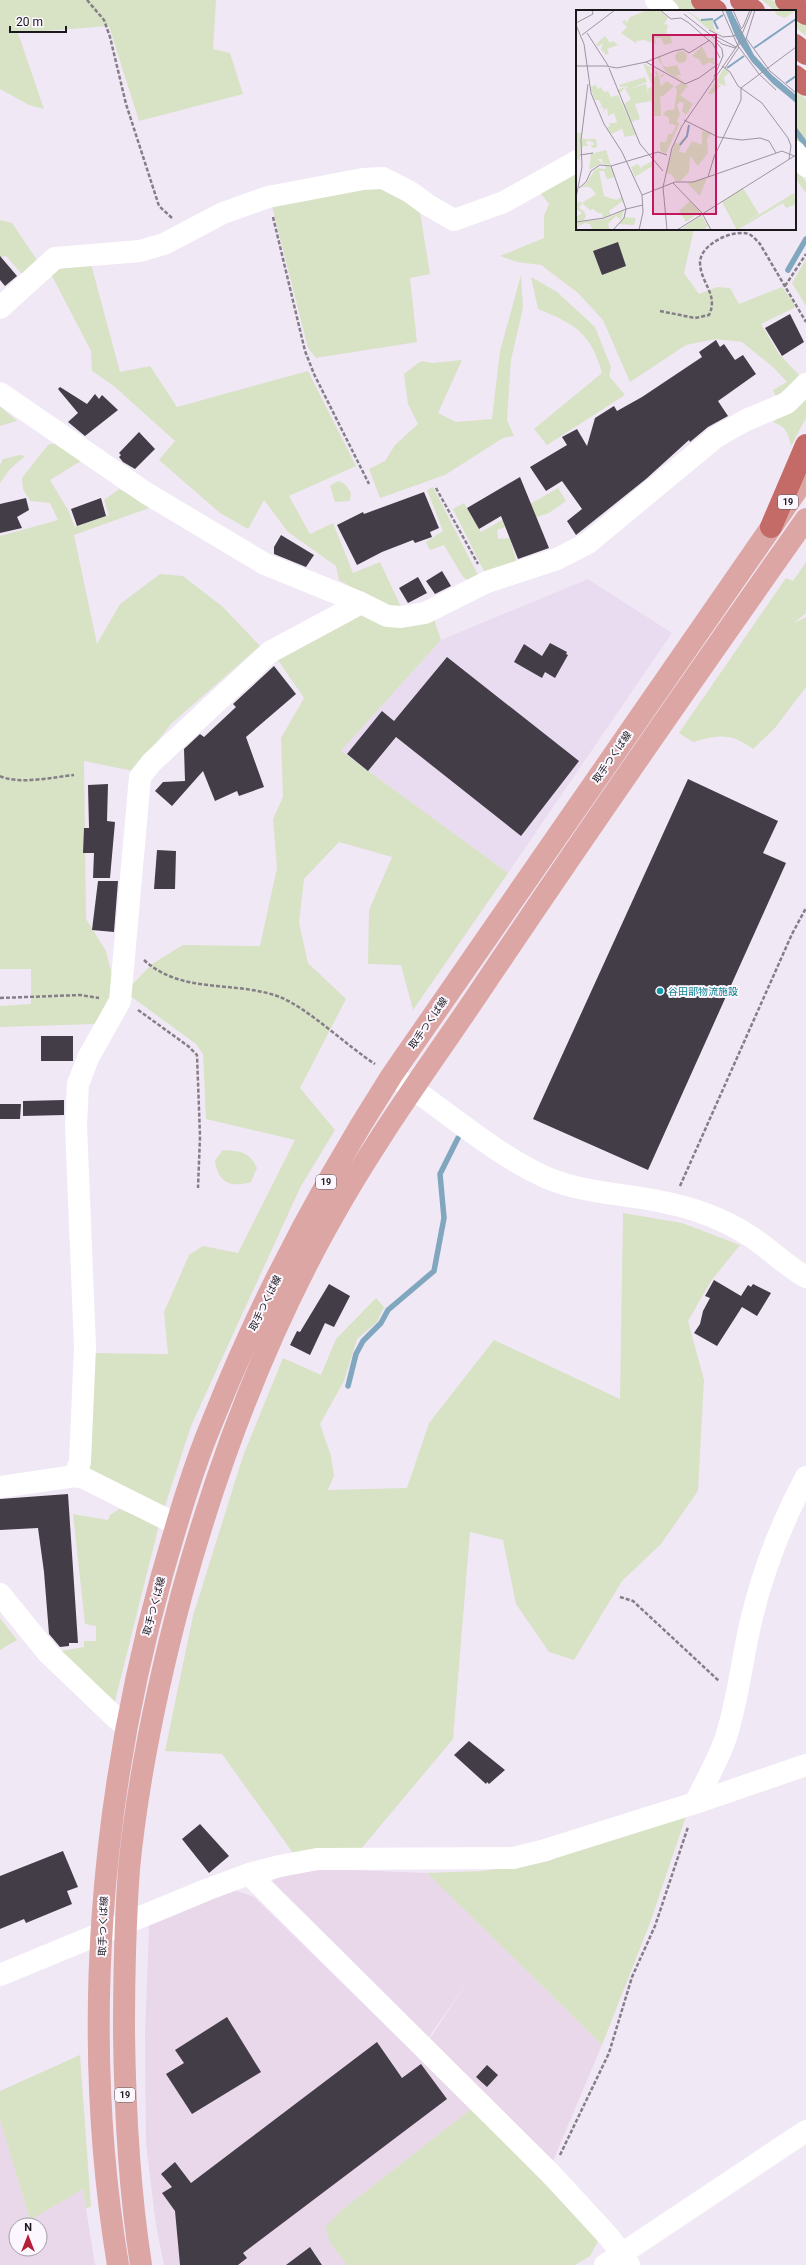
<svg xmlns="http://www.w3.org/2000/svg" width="806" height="2265" viewBox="0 0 806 2265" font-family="Roboto,'Noto Sans JP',sans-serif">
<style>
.commercial{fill:#e8d8ea;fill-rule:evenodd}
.industrial{fill:#e9dcf0}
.green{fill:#d8e2c5}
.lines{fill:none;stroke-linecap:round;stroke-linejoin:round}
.stream{stroke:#81a7bf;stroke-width:5.5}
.building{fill:#433d48}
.path{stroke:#847e87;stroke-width:2.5;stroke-dasharray:4 2;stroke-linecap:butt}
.minor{stroke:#fff;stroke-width:22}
.major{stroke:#dca6a4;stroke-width:22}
.highway{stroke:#c46a67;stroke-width:22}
.culture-dot{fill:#0f9aa8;stroke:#fcf7ff;stroke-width:1.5}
.labels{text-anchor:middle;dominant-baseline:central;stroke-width:4;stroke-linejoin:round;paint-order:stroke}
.shield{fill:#fcf7ff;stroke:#5e5b60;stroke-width:1}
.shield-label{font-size:9px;font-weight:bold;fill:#1b181c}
.street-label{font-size:10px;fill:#1b181c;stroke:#fcf7ff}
.culture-label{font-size:10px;fill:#0d838f;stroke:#fcf7ff;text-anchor:start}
.inset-river{fill:none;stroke:#81a7bf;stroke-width:2}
.inset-road{fill:none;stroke:#9b959f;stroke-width:1}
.view{fill:#c2185b;fill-opacity:0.15;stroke:#c2185b;stroke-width:2}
.inset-edge{fill:none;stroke:#1b181c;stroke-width:2}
</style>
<rect width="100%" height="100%" fill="#f1e8f6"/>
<path class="commercial" d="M326,1869L427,1873L602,2045L550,2168L429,2040L474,1972L427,2040L272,1890V1881L281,1876Z
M235,1890L254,1897L471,2109L342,2210L331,2244L347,2265H164L156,2225L146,2144L145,2036L149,1926Z
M0,2120L30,2220L83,2189L95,2265H0ZM16,2225H40V2249H16Z"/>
<path class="industrial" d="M588,579L672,633L508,873L341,751L441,640Z"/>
<path class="green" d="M0,0H216L213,49L230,53L243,94L139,121L109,26L18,33L44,109L29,105L0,89Z
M666,0H690L704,11H679Z
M762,0H772L789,11H775Z
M795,15L806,22V36L795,27Z
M795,89L806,99V153L795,137Z
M795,167L806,182V193L795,178Z
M577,170V229H694L684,273L699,294L717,287L730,288L739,304L782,287L796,307L761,324L779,354L799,375L795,383L776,396L773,390L787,382L774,368L742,342L716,339L686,345L630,382L603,320L578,293L541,265L517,262L500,256L544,238V216L549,204L539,191Z
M360,184C386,188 400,195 420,212L430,274L410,278L417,342L316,358L308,348L272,206Z
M0,220L12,223L37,260L23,275L6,256L0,257Z
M806,259V306L792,283Z
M91,264L120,372L150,366L177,407L308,371L356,466L289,496L310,534L333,523L353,573L380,562L401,607L385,606L339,580L336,566L288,532L264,500L248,529L220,513L159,460L175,441L114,386L92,371L91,351L51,274L63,267Z
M521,275L523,308L511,360L507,420L514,436L503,438L445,475L380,498L369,469L385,461L395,445L418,424L408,404L404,374L421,361L432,363L462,360L438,413L456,422L492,419L500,351Z
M531,277L557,292L595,327L611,367L609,376L625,395L547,445L534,429L602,373C591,333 575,324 538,309Z
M806,397V418L791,446C788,432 786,427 773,422Z
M0,406L17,421L0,426Z
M56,443L81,461L50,480L68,510L75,527L109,515L104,500L119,489L152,507L74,535L97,644L120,604L160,574L183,576L223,607L260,646L172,723L133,771L84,761L86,919L106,951L115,987L107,1011L95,1024L0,1027V1006L31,1004V969H0V536L58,520L50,503L30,501L23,489L22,478L48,445Z
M20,455L25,456L10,469L0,483V465L3,459Z
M338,481L345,484L351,493L350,501L335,502L330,486Z
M433,487L479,577L470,582L463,577L444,545L430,550L426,542L443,531L427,490Z
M558,488L566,501L549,513L497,530L498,539L510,538L517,564L485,573L453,509L464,503L481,532Z
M806,562V613L794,623L806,617V687L775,728L753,749C731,732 718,735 693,742L679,733L786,578L793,581Z
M356,609L434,619L441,640L341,751L508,873L413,1010L401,965L368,964L369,910L392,857L339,842L304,879L299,923L308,963L346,999L300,1088L335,1130L300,1188L191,1426L164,1509L84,1471L90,1353L168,1354L164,1312L189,1255L203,1246L238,1253L295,1140L206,1119L203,1054L196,1044L125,992L152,964L183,945L260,946L277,868L273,819L283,797L281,738L304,698L275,656Z
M223,1150C240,1151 250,1152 257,1168L251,1182C230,1188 218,1183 215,1160Z
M623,1213L682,1223L740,1245L711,1281L688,1321L704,1380L698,1491L661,1544L622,1581L574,1660L549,1652L516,1604L503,1540L470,1532L453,1739L361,1849L293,1853L222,1754L165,1751L193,1616L243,1456L283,1358L321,1375L336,1339L376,1298L384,1307L377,1322L357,1339L344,1381L320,1424L331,1456L334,1476L328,1490L407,1488L429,1423L494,1340L620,1399Z
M119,1509L159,1525L114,1705L56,1652L84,1647V1641H96V1626L85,1624L73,1514L108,1520L110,1515Z
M0,1618L17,1640L0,1650Z
M687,1813L650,1923L602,2045L427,1873L482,1871L550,1861L573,1847Z
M80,2055L91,2207L86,2208L83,2189L30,2220L0,2120V2091Z
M471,2109L599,2239L590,2256L575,2265H347L331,2244L325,2227L342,2210Z"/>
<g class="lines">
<path class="stream" d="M795,130L806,145
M788,270L806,239
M348,1386L356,1354L363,1341L381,1323L388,1310L434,1271L444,1218L440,1174L458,1138"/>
</g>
<path class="building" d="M618,242L626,266L602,275L593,251Z
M0,256L17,276L5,286L0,280Z
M790,314L804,342L782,356L765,328Z
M716,340L720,347L724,344L735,360L743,355L756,374L718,401L728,416L708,427L690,442L689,440L646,479L576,535L567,521L582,509L562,481L546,491L530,467L567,445L562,437L577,429L587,446L595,418L614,406L617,411L642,397L702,357L699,352Z
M60,387L87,404L95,394L99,399L102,395L118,410L85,436L68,422L78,413L58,389Z
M139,432L155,449L135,469L123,462L119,457L121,455L119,453Z
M520,477L549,548L518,559L501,516L479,529L467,508Z
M424,492L439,528L430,532L432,537L415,543L413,540L382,552L357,565L337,525L363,512L364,514Z
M26,498L29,510L17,517L22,528L0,533V504Z
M101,498L106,516L77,526L71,509Z
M281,535L314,555L306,567L274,554V547Z
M442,571L451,586L435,594L426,581Z
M418,577L427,593L408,603L399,588Z
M550,643L567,652L566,654L568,655L555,678L545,672L542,678L514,662L524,644L542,656Z
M447,657L579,761L521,836L396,737L368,771L347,754L382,711L394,721Z
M274,666L296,694L246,737L264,787L239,796L237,791L215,801L203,771L172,806L155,791L163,782L185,781L184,749L200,734L204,737L236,707L233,704Z
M688,779L778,821L763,853L786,863L648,1170L533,1119Z
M108,784L107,821L115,822L110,878H93L94,853H83L84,828H89L88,785Z
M157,850L176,851L175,889H154Z
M98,881H118L114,932L92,930Z
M41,1036H73V1061H41Z
M64,1100V1115L23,1116V1101Z
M0,1104H21L20,1119H0Z
M714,1280L741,1296L748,1285L751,1287L753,1284L771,1293L757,1316L742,1307L717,1346L694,1333L700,1324L703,1311L710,1298L705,1296Z
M329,1284L350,1296L334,1327L325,1323L310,1355L290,1345L297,1331L300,1332Z
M68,1494L78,1643H69V1646L60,1647L49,1634L44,1572L38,1528L0,1530V1499Z
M469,1741L505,1770L489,1784L487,1782L486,1784L454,1755Z
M200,1824L229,1856L209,1873L182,1839Z
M63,1851L78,1887L67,1891L72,1904L26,1923L24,1919L0,1929V1876Z
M227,2017L261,2072L192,2114L166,2074L184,2063L175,2050Z
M377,2042L402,2078L421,2064L447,2099L243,2253L247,2258L238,2265H180L175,2211L162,2193L172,2187L161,2174L175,2162L191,2183Z
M487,2065L498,2075L487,2087L476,2077Z
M310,2247L322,2265H286Z"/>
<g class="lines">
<path class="path" d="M87,0L104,20L110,37L126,104L159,206L172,218
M273,217L305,351L314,374L369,484
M785,286L806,254
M660,311L695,318L709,315C719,294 700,283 700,262C701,244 732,229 749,234C753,236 757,241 760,244L806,322
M436,488L478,564
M0,776C18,785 54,777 74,775
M144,960C182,995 235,980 280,997C309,1009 347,1046 375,1064
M0,998L80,995L99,998
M138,1010L188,1046L197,1055L200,1136L198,1188
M680,1186L792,934L806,908
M620,1597L633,1601L719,1681
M560,2155L609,2053L632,1977L655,1926L688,1827"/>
<path class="minor" d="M656,0L668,11
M795,152L806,166
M0,308L55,258L140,251L164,244L223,213L268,197L363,179L383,178L410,192L428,205L454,220L504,202L577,161
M0,393L146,493L265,564L361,603L387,616L401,617L425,613L487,582L557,559L588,543L716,437L746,420L787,403L806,384
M392,1075C444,1108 489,1151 545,1177C586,1195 630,1193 672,1204C696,1209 724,1220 745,1233C766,1245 784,1265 806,1277
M75,1476L80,1462L85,1347L76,1125L78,1084L88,1058L120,1001L140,777L152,762L270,652L361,603
M0,1487L75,1476L84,1478L176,1524
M0,1594L48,1653L117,1719L126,1725
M695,1803C705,1783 717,1762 725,1740C739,1699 742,1655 753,1613C765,1565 783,1520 806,1477
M249,1874L551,2174L609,2237L622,2254L629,2265
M0,1975L206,1890L249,1874L280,1866L317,1859L513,1858L542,1851L695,1803L806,1765
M605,2265L806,2131"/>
<path class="major" d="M118,2265C80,2035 100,1798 162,1575C177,1523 192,1470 213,1420C262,1297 321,1186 392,1075L806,477
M141,2265C129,2188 125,2111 124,2033C124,1978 125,1924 129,1869C138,1776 158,1683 182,1593C217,1466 264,1340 328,1225C376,1137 437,1056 492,973C595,820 700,669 806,519"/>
<path class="highway" d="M702,0L716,11
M741,0L754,11
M786,0L806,14
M795,45L806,54
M795,76L806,85
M771,527L806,445"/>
</g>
<circle class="culture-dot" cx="660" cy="991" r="4"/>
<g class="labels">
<g class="shield">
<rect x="778" y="495" width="20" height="14" rx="3"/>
<rect x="316" y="1175" width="20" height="14" rx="3"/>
<rect x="115" y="2088" width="20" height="14" rx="3"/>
</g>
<g class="shield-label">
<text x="788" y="502">19</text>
<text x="326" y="1182">19</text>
<text x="125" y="2095">19</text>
</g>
<g class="street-label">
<text transform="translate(612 757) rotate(-55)">取手つくば線</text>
<text transform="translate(428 1023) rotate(-55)">取手つくば線</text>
<text transform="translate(265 1303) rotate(-64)">取手つくば線</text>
<text transform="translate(154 1606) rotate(-75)">取手つくば線</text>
<text transform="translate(103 1926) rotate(-88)">取手つくば線</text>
</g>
<g class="culture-label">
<text x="668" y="991">谷田部物流施設</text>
</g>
</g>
<g transform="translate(576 10)">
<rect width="220" height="220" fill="#f1e8f6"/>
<path d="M72,0H83L92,8L88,14L92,15L90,23L94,24L96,33L88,35L85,28H79L80,34L68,30L60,31L61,34L45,23L51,17L46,12L49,10L51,13L54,7ZM110,0L125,10L136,9L139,21L151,26L132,19ZM198,0H220L209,8L201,5ZM29,26L34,33L37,31L42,35L31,39L33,43L30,45L25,39L27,33L21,37L20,34ZM126,36L132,48H139L137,51L140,55L133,52L127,56L123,49L116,46ZM99 47a6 6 0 1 1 12 0a6 6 0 1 1-12 0ZM84,46L86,55L91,57L101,55L105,65H100L109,73L90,62L81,47ZM67,53L78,59L74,60L75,63L79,61L76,68L81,66L79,63L81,60L83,67L86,64L89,65L83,68L85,76L91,71L98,76L87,86H84L85,106H77L76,111V105L79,102H77L75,91L59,94L64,109L55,112L48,94L55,89L49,78L43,84L41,80L49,77L53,79L50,76L44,77L43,75L69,67L71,72L53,79L70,74L71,81L74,87L71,79L76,76ZM148,58L153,63L148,67L150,76L141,73L145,76L136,84H132ZM105,73L112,76L104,85L117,94L110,105L106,101L108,93L104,92L101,95L104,104L101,111L103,114L90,144L84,141V132H90L92,124H96L100,115L93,114V108L87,104L91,100H98L101,80L99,77ZM20,75L22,79L25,77L28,82L32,81L35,87L42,85L60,125L49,127L46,119L35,124L31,118L34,116L33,113H41L38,103L32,106L31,98L25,104L28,100L26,97L22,98L26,96L23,90H19L14,77ZM126,121L135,123L131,129L132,143L122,156L114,146L113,162L105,171H100L95,164L90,163L99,132L102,134L107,128L103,142L109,143L116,131L126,135ZM0,123H5L4,151L0,148ZM6,129H20L21,137L16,138L15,135H18V133L12,130L10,134L14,135L5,137ZM30,140L35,155L27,154L26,149H21L26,153L13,160L15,144ZM76,151L78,155L59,167L55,157L62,154L66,160L65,157ZM30,156L35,157L39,167L31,169L28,161H23L28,186L40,190L46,187L47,191L33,201L35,205L27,208L26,203H22L17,199L14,200L6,193L3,198L8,201L10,206L8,210L0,211V207L6,203L0,199L2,191L6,193L20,184L14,177H5L9,174L12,175L10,174L18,161L22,158L29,159ZM131,168L124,186L111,173ZM167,178L183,204L161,218L218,183L220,194L210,198L207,193L161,220L146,192ZM114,191L124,202L110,212L103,201ZM48,200L45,210L40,206L32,214L34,220L16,219L14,214L9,213L3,216L2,219L6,220H0V212L30,209ZM125,205L132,216L127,220H104ZM48,207L60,208L58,215L43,214Z" fill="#d8e2c5"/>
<path d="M149,0H155L178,45L196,65L220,85V93L197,74L176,52L160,28Z" fill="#81a7bf"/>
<path class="inset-river" d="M125,10L137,9M142,19L138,11L147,5M178,38L220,9M151,58L168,46M210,73L220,66M104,135L111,126L113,115"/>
<path class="inset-road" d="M84,0L95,9L105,8L113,13L137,34L144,48M146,0L162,36L183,64L200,80M157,0L165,18M108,4L146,34L159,38L170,29L179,0M0,13L17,4L16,0M0,15L8,34L15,83L28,114L46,142L66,185L67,202L63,220M133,20L147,27L158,26L167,17L174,0M11,23L33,57M6,25L39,0M141,27L160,37M170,28L194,61L220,83M70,52L98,41L107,39L113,43L134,30M0,56H30L41,58L70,52L109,74L123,68L142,54M146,56L154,62L162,76L186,93L212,128L215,136L213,149M33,58L64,134L87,161M149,58L163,37M138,67L147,46L146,39L141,33M108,110L142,127L166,130L184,128L193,131L200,143M4,145L17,143M35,156L50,199L48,208L37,220M132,167L138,147L165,90V78L220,37M97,173L126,203L135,220M3,178L10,172L15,161L24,155L35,156L82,142L91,145M66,185L99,172H117L132,167L206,141L218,146M0,188L6,157L5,130L12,74M0,212L28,208L50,199L67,195M91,220L87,177L96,138L106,116L161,36L176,0M101,220L220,145"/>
<path class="view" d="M77,25H140V204H77Z"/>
<rect width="220" height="220" class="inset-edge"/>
</g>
<g transform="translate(28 2237)"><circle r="19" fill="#fcf7ff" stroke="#a29ea4"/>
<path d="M0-3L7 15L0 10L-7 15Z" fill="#b32037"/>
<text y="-6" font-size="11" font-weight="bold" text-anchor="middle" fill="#1b181c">N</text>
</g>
<path d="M10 26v6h56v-6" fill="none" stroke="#1b181c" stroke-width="2"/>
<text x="16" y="26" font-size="12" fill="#1b181c" stroke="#fcf7ff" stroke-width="3" paint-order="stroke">20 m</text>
</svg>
